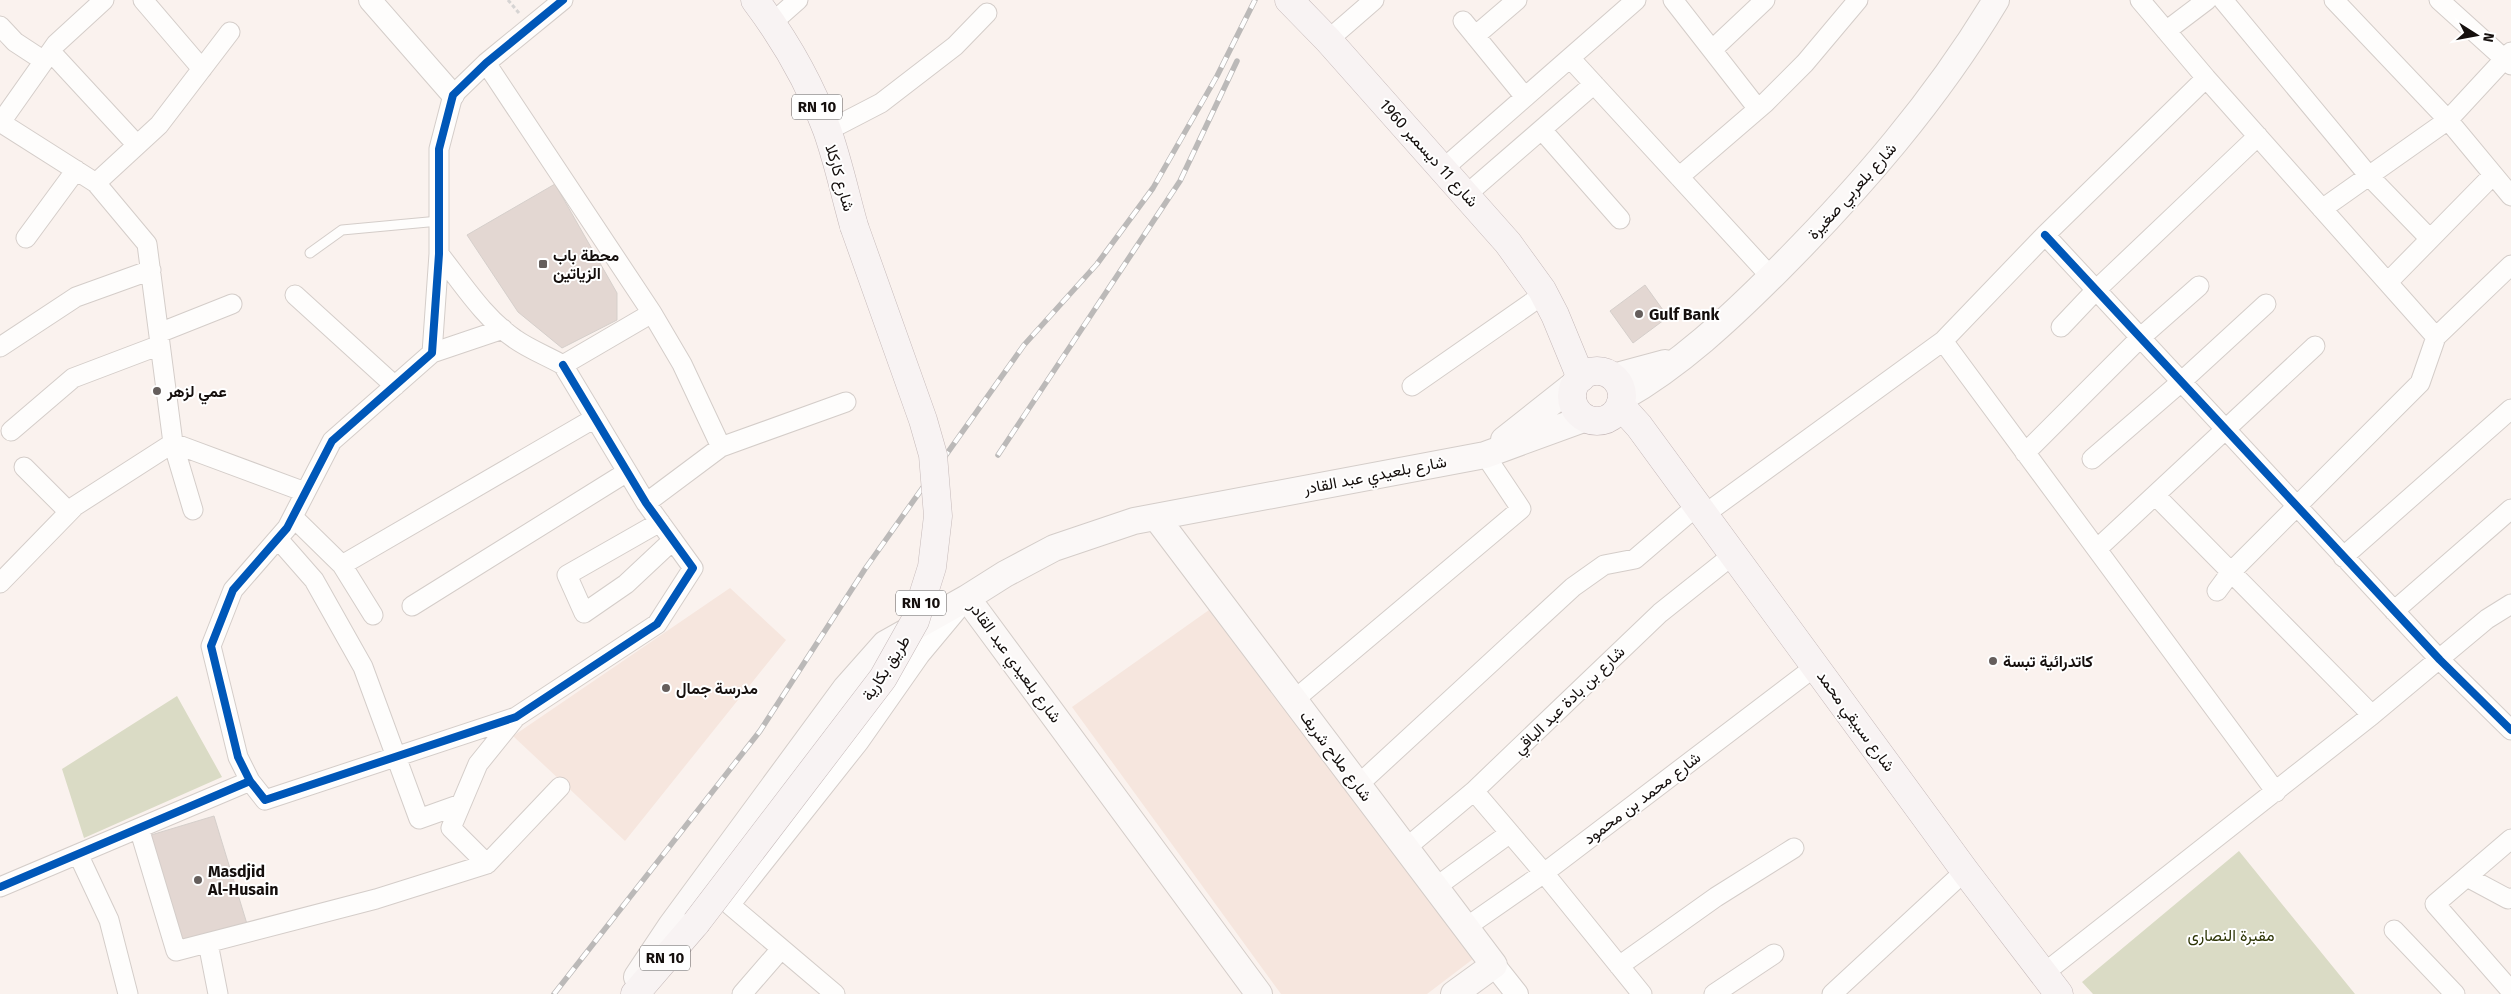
<svg xmlns="http://www.w3.org/2000/svg" width="2511" height="994" viewBox="0 0 2511 994" font-family="'Fira Sans',Vazirmatn,sans-serif">
<style>
.built{fill:#f6e6de}
.green{fill:#dadbc5}
.building{fill:#e3d7d2;stroke:#d5cfcb}
.lines{fill:none;stroke-linecap:round;stroke-linejoin:round}
.service-casing{stroke:#d4cdc9;stroke-width:11}
.minor-casing{stroke:#d4cdc9;stroke-width:21}
.tertiary-casing{stroke:#d4cdc9;stroke-width:24}
.secondary-casing{stroke:#d4cdc9;stroke-width:28}
.primary-casing{stroke:#c5b9b9;stroke-width:29}
.path{stroke:#d6d4d3;stroke-width:3;stroke-dasharray:4 2.5;stroke-linecap:butt}
.service{stroke:#fefdfc;stroke-width:9}
.minor{stroke:#fefdfc;stroke-width:19}
.tertiary{stroke:#fefdfc;stroke-width:22}
.secondary{stroke:#fbf8f7;stroke-width:26}
.primary{stroke:#f8f3f3;stroke-width:28}
.rail-casing{stroke:#bbb9b8;stroke-width:5.5}
.rail{stroke:#fff;stroke-width:4;stroke-dasharray:11;stroke-linecap:butt}
.primary-bridge-casing{stroke:#c5b9b9;stroke-width:29;stroke-linecap:butt}
.primary-bridge{stroke:#f8f3f3;stroke-width:28}
.cycleway-casing{stroke:#fff;stroke-width:11}
.cycleway{stroke:#0057b8;stroke-width:8}
.poi-dot{fill:#655e5c;stroke:#fff;stroke-width:2}
.labels{text-anchor:middle;dominant-baseline:central;stroke-width:4;stroke-linejoin:round;paint-order:stroke}
.shield{fill:#fff;stroke:#5b5756;stroke-width:1}
.shield-label{font-size:15px;font-weight:bold;fill:#150f0d}
.street-label{font-size:16px;fill:#150f0d;stroke:#fff}
.poi-label{font-size:16px;font-weight:bold;fill:#150f0d;stroke:#fff;text-anchor:start}
.park-label{font-size:16px;fill:#2c3404;stroke:#fff}
</style>
<rect width="100%" height="100%" fill="#faf2ee"/>
<path class="built" d="M730,588L786,640L625,841L513,736Z
M1209,610L1473,959L1427,994H1281L1072,707Z"/>
<path class="green" d="M177,696L222,777L84,838L62,769Z
M2239,851L2355,994H2093L2082,982Z"/>
<path class="building" d="M555,184L617,293V320L562,348L518,312L467,235Z
M1645,285L1668,317L1633,343L1610,311Z
M214,816L247,924L181,945L151,835Z"/>
<g class="lines">
<defs>
<path id="service" d="M310,253L342,230L439,221"/>
<path id="minor" d="M143,0L202,69
M1673,0L1758,109
M2140,0L2206,78L2436,337
M2223,0L2369,176L2430,239
M2334,0L2448,120L2511,196
M2439,0L2511,65
M1463,21L1525,97
M772,23L798,0
M0,26L15,42L44,61
M2166,31L2207,0
M1475,36L1517,0
M1328,40L1374,0
M1712,50L1765,0
M51,52L137,145
M1570,58L1771,277
M0,122L96,183L147,244L173,443L193,510
M1,122L56,44L104,0
M1542,130L1620,219
M827,131L881,103L955,46L987,13
M1443,169L1636,0
M1679,177L1765,103L1805,63L1858,0
M96,183L159,125L230,32
M1466,195L1594,84
M2322,209L2448,120L2511,52
M2045,235L2440,660L2511,730
M26,238L76,170
M439,254C462,283 484,318 515,339C529,349 547,356 563,365L652,313L486,63
M2388,282L2493,175
M295,295L395,386
M2061,327L2096,290L2258,136
M159,333L232,304
M1943,341L2276,792
M0,347L76,297L151,270
M432,353L503,329
M1412,386L1544,294
M11,431L73,378L160,345
M721,447L846,402
M2025,453L2140,338L2199,286
M2092,459L2181,382L2266,304
M24,467L69,512
M2155,495L2372,715
M646,503L721,447L682,364L652,313
M1705,514L1943,341L2045,235L2206,78
M293,517L342,565L595,418
M660,522L567,575L584,613L626,584L673,540
M278,539L314,580L363,667L419,819L461,804
M2097,549L2315,346
M2343,557L2511,409
M342,565L373,615
M0,583L75,506L173,443L305,492
M2217,591L2231,572L2420,383L2436,337L2511,265
M412,606L627,472
M2394,611L2511,509
M1294,700L1521,509L1485,455
M516,717L478,764L451,828L487,864L560,787
M250,781L265,800L516,717L657,624L693,568L646,503L563,365
M1358,785L1573,587L1604,565L1635,559L1698,505
M1474,791L1544,873L1642,994
M139,828L176,951L376,899L487,864
M2511,839L2435,904L2511,991
M1406,848L1474,791L1660,613L1734,554
M78,854L109,920L128,994
M2467,877L2508,899L2511,898
M0,887L250,781L238,757L211,646L233,590L287,528L332,441L432,353L439,254V149L453,95L486,63L563,0
M1436,887L1510,833
M1465,928L1544,873L1816,666
M2394,930L2455,994
M208,943L218,994
M1619,966L1716,897L1794,848
M2043,974L2372,715L2487,619L2511,604
M742,994L781,949
M835,994L730,905L859,742L920,655L960,607
M1714,994L1774,954
M1832,994L1965,871"/>
<path id="tertiary" d="M370,0L453,95
M1494,965L1517,994"/>
<path id="secondary" d="M1613,377L1665,363
M1622,398C1680,365 1730,318 1777,271C1860,188 1936,100 1996,0
M1504,440L1576,383
M1156,517L1494,965L1454,994
M637,977L671,926L846,688L885,644L967,598
M1259,994L967,598L1005,574L1054,548L1134,521L1485,455L1586,418"/>
<path id="primary" d="M755,0C785,40 810,83 827,130C838,161 845,194 854,226
M1289,0L1328,40L1508,243L1542,290L1555,315L1581,378
M1572 396a25 25 0 1 1 50 0a25 25 0 1 1-50 0Z
M1620,405L1639,426L1965,871L2059,994
M635,994L696,923"/>
</defs>
<use href="#service" class="service-casing"/>
<use href="#minor" class="minor-casing"/>
<use href="#tertiary" class="tertiary-casing"/>
<use href="#secondary" class="secondary-casing"/>
<use href="#primary" class="primary-casing"/>
<path class="path" d="M508,0L519,13"/>
<use href="#service" class="service"/>
<use href="#minor" class="minor"/>
<use href="#tertiary" class="tertiary"/>
<use href="#secondary" class="secondary"/>
<use href="#primary" class="primary"/>
<defs>
<path id="rail" d="M998,455L1180,181L1237,61
M554,994L760,731L865,569L1024,345L1097,264L1153,188L1217,76L1255,0"/>
</defs>
<use href="#rail" class="rail-casing"/>
<use href="#rail" class="rail"/>
<defs>
<path id="primary-bridge" d="M696,923L883,678L915,621L932,567L938,516L933,455L923,420L854,226"/>
</defs>
<use href="#primary-bridge" class="primary-bridge-casing"/>
<use href="#primary-bridge" class="primary-bridge"/>
<defs>
<path id="cycleway" d="M2045,235L2440,660L2511,730
M250,781L265,800L516,717L657,624L693,568L646,503L563,365
M0,887L250,781L238,757L211,646L233,590L287,528L332,441L432,353L439,254V149L453,95L486,63L563,0"/>
</defs>
<use href="#cycleway" class="cycleway-casing"/>
<use href="#cycleway" class="cycleway"/>
</g>
<g class="poi-dot">
<rect x="538" y="259" width="10" height="10" rx="2.5"/>
<circle cx="1639" cy="314" r="5"/>
<circle cx="157" cy="391" r="5"/>
<circle cx="1993" cy="661" r="5"/>
<circle cx="666" cy="688" r="5"/>
<circle cx="198" cy="880" r="5"/>
</g>
<g class="labels">
<g class="shield">
<rect x="792" y="94.5" width="50" height="25" rx="4"/>
<rect x="896" y="590.5" width="50" height="25" rx="4"/>
<rect x="640" y="945.5" width="50" height="25" rx="4"/>
</g>
<g class="shield-label">
<text x="817" y="107">RN 10</text>
<text x="921" y="603">RN 10</text>
<text x="665" y="958">RN 10</text>
</g>
<g class="street-label">
<text transform="translate(1429 153) rotate(48)">شارع 11 ديسمبر 1960</text>
<text transform="translate(840 178) rotate(74)">شارع كاركلا</text>
<text transform="translate(1852 191) rotate(-48)">شارع بلعربي صغيرة</text>
<text transform="translate(1375 475) rotate(-11)">شارع بلعيدي عبد القادر</text>
<text transform="translate(1015 662) rotate(54)">شارع بلعيدي عبد القادر</text>
<text transform="translate(886 668) rotate(-57)">طريق بكارية</text>
<text transform="translate(1569 700) rotate(-44)">شارع بن بادة عبد الباقي</text>
<text transform="translate(1856 721) rotate(54)">شارع سبيقي محمد</text>
<text transform="translate(1336 756) rotate(53)">شارع ملاح شريف</text>
<text transform="translate(1642 798) rotate(-37)">شارع محمد بن محمود</text>
</g>
<g class="poi-label">
<text x="553" y="255">محطة باب<tspan x="553" dy="18">الزياتين</tspan></text>
<text x="1649" y="314">Gulf Bank</text>
<text x="167" y="391">عمي لزهر</text>
<text x="2003" y="661">كاتدرائية تبسة</text>
<text x="676" y="688">مدرسة جمال</text>
<text x="208" y="871">Masdjid<tspan x="208" dy="18">Al-Husain</tspan></text>
</g>
<g class="park-label">
<text x="2231" y="935">مقبرة النصارى</text>
</g>
</g>
<g transform="translate(2476 35) rotate(101)" stroke="#ffffff" stroke-width="4" paint-order="stroke">
<path d="M0-4L9 19L0 12L-9 19Z" fill="#150f0d"/>
<text y="-8" font-size="14" font-weight="bold" text-anchor="middle" fill="#150f0d">N</text>
</g>
</svg>
